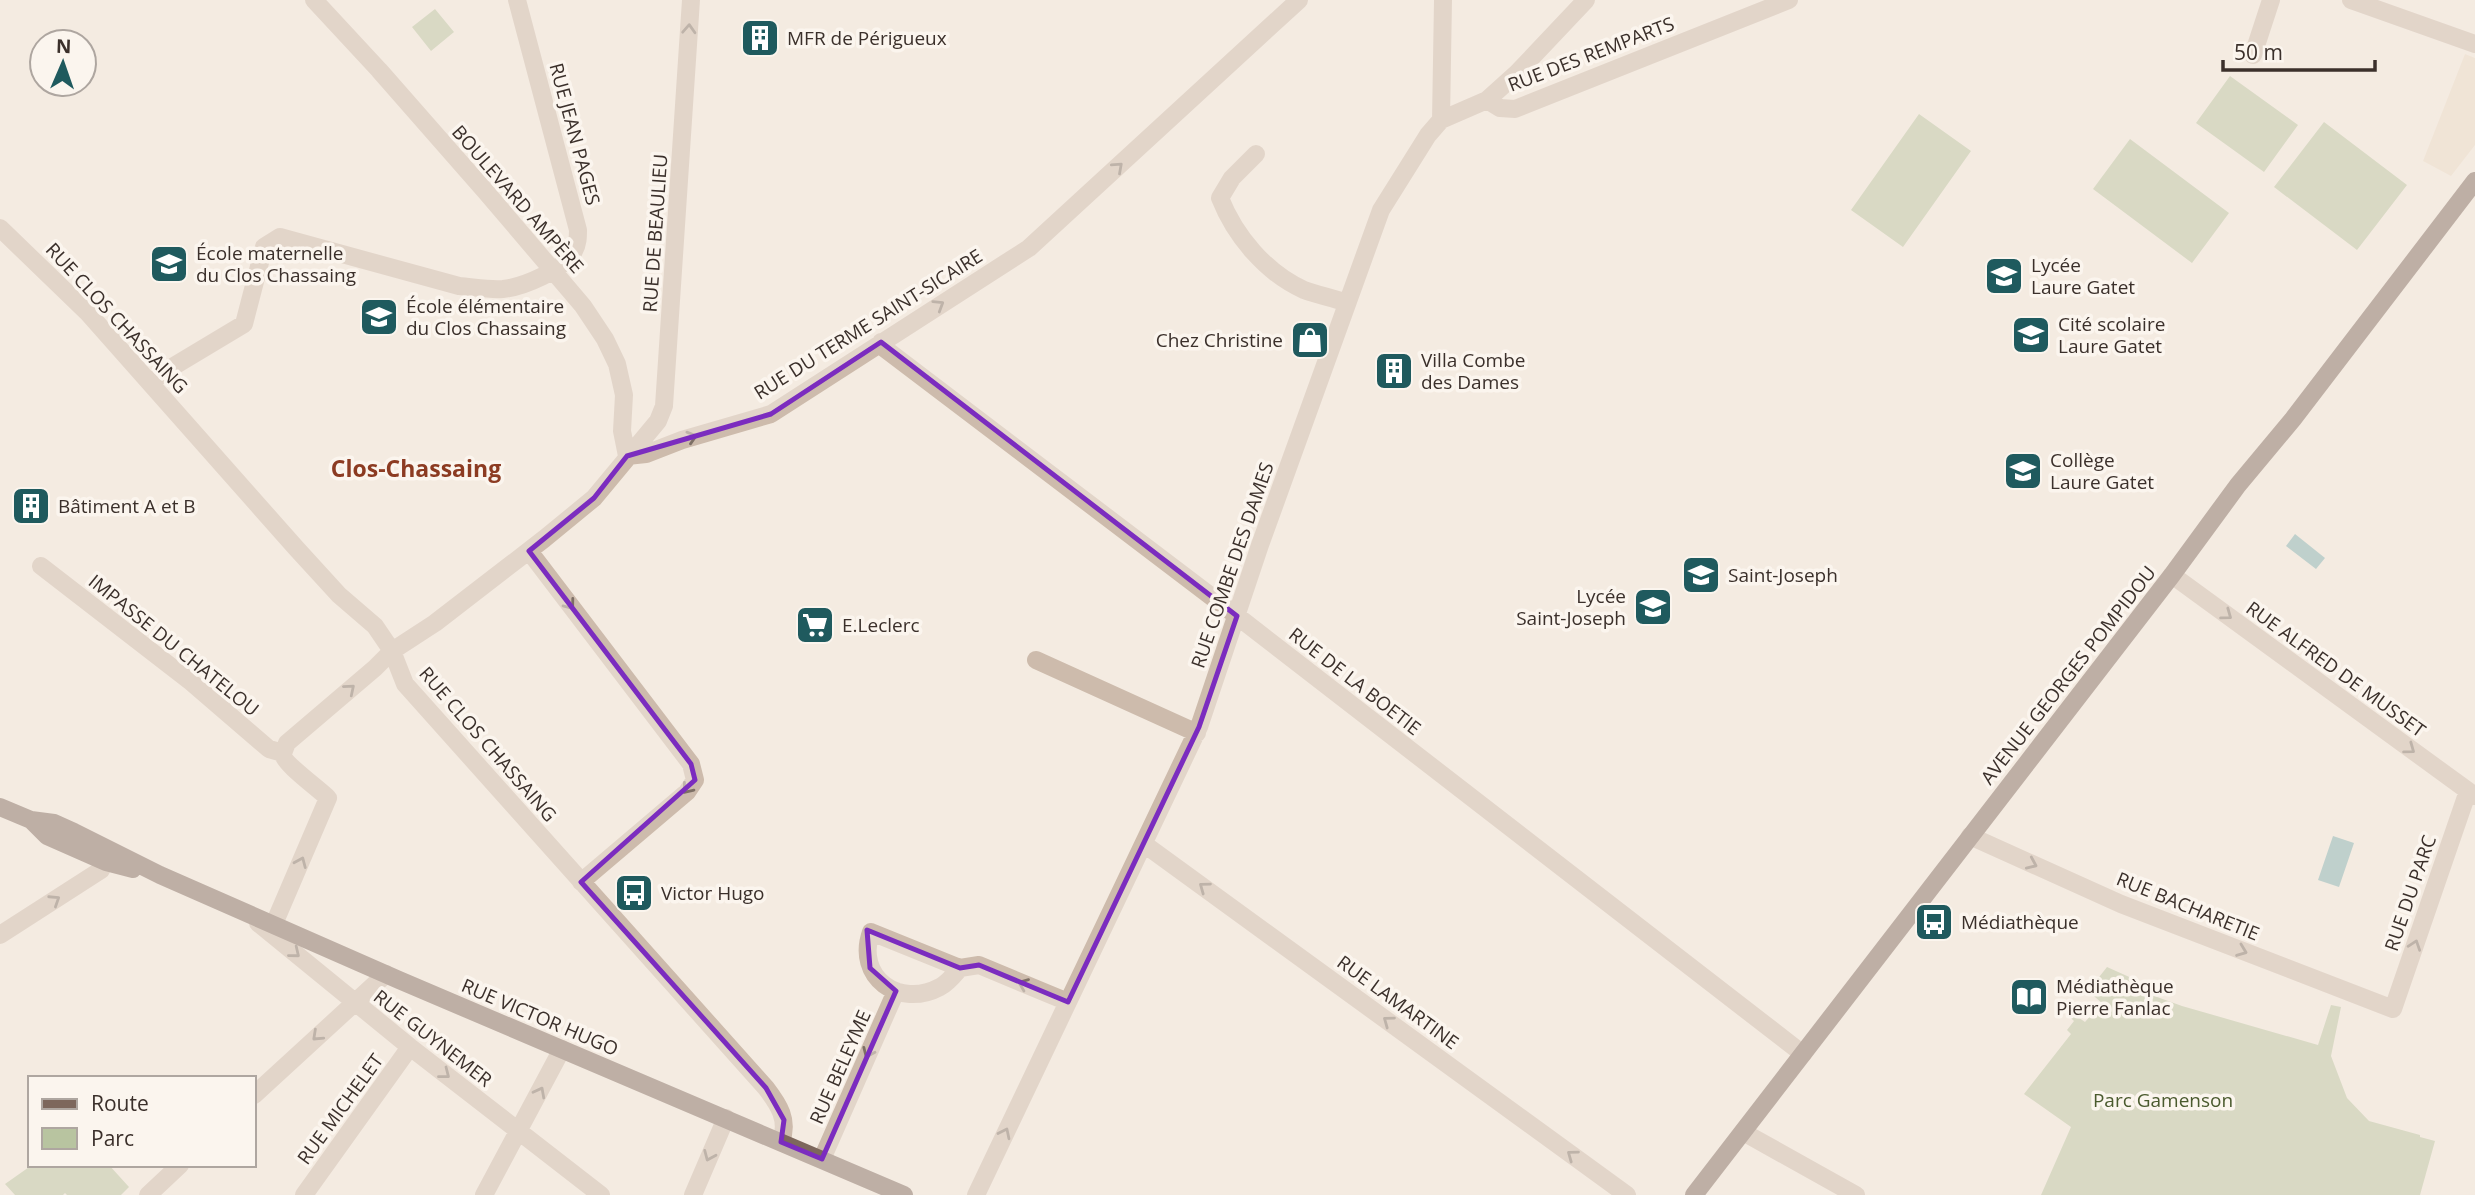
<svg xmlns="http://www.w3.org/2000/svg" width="2475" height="1195" viewBox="0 0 2475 1195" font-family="'Open Sans',sans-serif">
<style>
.green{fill:#b8c4a0}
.plaza{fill:#ecdcc8}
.water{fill:#7fb0b2}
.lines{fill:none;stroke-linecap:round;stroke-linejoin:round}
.minor{stroke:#cdbbac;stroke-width:18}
.major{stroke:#7d675c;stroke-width:18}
.oneway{stroke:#7d6f65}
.marked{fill:none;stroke:#7b2cbf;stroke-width:5;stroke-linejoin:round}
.labels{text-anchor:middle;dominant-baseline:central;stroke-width:7;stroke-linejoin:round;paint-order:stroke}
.poi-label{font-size:19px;fill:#3b302b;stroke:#fbf5ee;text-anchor:start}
.street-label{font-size:19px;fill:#3b302b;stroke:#fbf5ee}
.park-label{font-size:19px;fill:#4a5a2e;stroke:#fbf5ee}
.quarter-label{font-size:23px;font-weight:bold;fill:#8c3b22;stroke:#fbf5ee}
</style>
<rect width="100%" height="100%" fill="#f4ebe1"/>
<path class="green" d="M435,9L454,32L431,51L412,27Z
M2230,76L2298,125L2264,172L2196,123Z
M1919,114L1971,151L1903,247L1851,210Z
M2324,122L2407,185L2357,250L2274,187Z
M2130,139L2229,213L2192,263L2093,189Z
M2107,967L2136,980L2134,986L2146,993L2182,1006L2318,1045L2331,1005L2341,1007L2331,1056L2347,1098L2369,1121L2420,1135V1137L2435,1141L2420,1195H2041L2071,1127L2024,1094L2071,1034L2067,1030L2074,1021L2069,1016L2072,1013L2085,1022L2102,1003L2088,991Z
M32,1165H109L129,1187L121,1195H67L65,1193L63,1195H15L5,1184Z"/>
<path class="plaza" d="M2465,54L2475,58V145L2451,176L2423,161Z"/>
<path class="water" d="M2295,534L2325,558L2316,569L2286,546Z
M2333,836L2354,843L2339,887L2318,880Z"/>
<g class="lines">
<path class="minor" d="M314,0L379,70L486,192L583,306L605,339L617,364L624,395L622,431L627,456
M2351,0L2475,44
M2253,55L2271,0
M1487,100L1500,108L1515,109L1789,0
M1441,120L1443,0
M1256,154L1232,178L1220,198C1235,236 1266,273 1304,290C1318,295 1333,298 1347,303
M0,228L88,313L296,548L339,595L375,626L392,651L405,684L766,1088C779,1105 789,1120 781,1142
M881,342L884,348L1237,616L1803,1054
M150,383L174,366L244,324L264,247L280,237L459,286C473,287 488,290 503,289C523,287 564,270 574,251C578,244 578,237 578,230L517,0
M627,456L646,454L682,440L771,414L1029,248L1299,0
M529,551L691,764L695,780L687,792L581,882
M41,566L191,682L269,749L283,753
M2172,575L2475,796
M1036,660L1197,733
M1970,836L2121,904L2393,1009L2468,791
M1144,844L1627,1195
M258,923L410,1047L601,1195
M274,924L328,798C319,789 283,763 283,754C283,753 287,743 287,743L375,668L392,651L435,623L544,539L594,498L658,421L664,406L691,0
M0,935L101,870L106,857L103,849
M960,968C954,975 948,983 940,987C899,1009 855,977 871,932L960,968L979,965L1068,1002
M254,1095L386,974
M1743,1132L1856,1195
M822,1159L896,991
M148,1195L180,1165
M304,1195L410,1047
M484,1195L562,1049
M693,1195L726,1118
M976,1195L1199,727L1260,545L1381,210L1428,135L1441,120L1487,100L1517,73L1586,0"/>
<path class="major" d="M0,807L31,820L54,823L74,832L160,875L399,980L904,1195
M31,820L47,836L106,862L133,869
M1694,1195L2172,575L2238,485L2293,419L2475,181"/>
</g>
<defs><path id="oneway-chevron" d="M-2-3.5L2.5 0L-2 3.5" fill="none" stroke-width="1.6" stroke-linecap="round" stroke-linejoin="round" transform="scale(1.75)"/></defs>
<g class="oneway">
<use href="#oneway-chevron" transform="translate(689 29) rotate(-87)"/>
<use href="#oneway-chevron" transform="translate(1118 167) rotate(-42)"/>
<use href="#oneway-chevron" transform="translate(939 305) rotate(-32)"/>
<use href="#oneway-chevron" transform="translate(692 437) rotate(-17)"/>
<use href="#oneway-chevron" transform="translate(570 605) rotate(53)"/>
<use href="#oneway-chevron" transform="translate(2227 615) rotate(36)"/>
<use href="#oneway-chevron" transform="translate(350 689) rotate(-40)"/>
<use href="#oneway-chevron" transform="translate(2410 749) rotate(36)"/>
<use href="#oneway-chevron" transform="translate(687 789) rotate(129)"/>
<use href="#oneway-chevron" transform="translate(301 862) rotate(-67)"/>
<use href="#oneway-chevron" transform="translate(2032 864) rotate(24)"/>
<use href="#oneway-chevron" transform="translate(1204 887) rotate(-144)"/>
<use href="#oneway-chevron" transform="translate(55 900) rotate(-33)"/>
<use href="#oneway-chevron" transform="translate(2415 945) rotate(-71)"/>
<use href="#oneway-chevron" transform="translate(2242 951) rotate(21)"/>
<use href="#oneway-chevron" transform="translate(295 953) rotate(39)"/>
<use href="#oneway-chevron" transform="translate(1023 984) rotate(-158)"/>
<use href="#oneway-chevron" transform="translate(1388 1021) rotate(-144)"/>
<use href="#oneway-chevron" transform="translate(317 1036) rotate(137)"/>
<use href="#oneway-chevron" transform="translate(868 1053) rotate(114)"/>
<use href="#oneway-chevron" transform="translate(445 1074) rotate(38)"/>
<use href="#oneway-chevron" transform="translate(540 1092) rotate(-62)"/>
<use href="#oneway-chevron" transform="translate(1005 1133) rotate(-64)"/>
<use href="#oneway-chevron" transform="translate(1572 1155) rotate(-144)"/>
<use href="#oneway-chevron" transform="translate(709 1156) rotate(113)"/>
</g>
<path d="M0 0H2475V1195H0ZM881,342L1237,616L1199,727L1068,1002L979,965L960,968L867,930L870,968L896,991L822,1159L781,1142L784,1120L766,1088L581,882L695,780L691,764L529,551L594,498L627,456L771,414Z" fill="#f4ebe1" fill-opacity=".55" fill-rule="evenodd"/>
<path class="marked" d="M881,342L1237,616L1199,727L1068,1002L979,965L960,968L867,930L870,968L896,991L822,1159L781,1142L784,1120L766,1088L581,882L695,780L691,764L529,551L594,498L627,456L771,414Z"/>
<defs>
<symbol id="building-square" viewBox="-11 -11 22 22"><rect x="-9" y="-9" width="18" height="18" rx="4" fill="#1f5a5e" stroke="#fbf5ee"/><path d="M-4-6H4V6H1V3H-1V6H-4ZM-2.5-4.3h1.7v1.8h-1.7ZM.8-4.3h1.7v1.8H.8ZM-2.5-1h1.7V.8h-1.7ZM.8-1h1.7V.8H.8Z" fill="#fff"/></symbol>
<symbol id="school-square" viewBox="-11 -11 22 22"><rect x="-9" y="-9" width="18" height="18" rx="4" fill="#1f5a5e" stroke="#fbf5ee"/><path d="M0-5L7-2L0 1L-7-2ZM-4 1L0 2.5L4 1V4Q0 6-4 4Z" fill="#fff"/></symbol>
<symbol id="shop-square" viewBox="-11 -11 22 22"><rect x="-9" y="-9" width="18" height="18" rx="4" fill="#1f5a5e" stroke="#fbf5ee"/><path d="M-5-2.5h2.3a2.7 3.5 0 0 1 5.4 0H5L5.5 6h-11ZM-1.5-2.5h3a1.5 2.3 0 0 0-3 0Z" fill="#fff"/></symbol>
<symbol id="supermarket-square" viewBox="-11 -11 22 22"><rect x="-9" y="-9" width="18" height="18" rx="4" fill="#1f5a5e" stroke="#fbf5ee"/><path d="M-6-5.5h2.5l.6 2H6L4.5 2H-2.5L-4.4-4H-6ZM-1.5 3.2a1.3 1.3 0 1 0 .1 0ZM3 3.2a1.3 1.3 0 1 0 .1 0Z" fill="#fff"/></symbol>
<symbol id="bus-square" viewBox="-11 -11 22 22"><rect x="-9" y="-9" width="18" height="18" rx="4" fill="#1f5a5e" stroke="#fbf5ee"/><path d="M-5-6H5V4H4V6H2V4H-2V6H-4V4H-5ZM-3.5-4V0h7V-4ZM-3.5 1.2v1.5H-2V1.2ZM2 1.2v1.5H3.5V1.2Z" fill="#fff"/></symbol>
<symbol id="library-square" viewBox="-11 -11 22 22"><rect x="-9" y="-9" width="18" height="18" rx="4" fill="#1f5a5e" stroke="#fbf5ee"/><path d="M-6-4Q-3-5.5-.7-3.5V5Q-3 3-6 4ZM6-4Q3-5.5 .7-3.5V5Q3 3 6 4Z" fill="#fff"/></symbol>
</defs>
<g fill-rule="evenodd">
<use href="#building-square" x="738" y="16" width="44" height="44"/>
<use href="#school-square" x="147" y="242" width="44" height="44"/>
<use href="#school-square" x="1982" y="254" width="44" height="44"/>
<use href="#school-square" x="357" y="295" width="44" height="44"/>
<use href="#school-square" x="2009" y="313" width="44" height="44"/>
<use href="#shop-square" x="1288" y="318" width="44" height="44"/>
<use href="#building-square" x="1372" y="349" width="44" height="44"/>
<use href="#school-square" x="2001" y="449" width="44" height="44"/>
<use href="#building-square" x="9" y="484" width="44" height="44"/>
<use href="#school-square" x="1679" y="553" width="44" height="44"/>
<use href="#school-square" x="1631" y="585" width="44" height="44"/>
<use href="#supermarket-square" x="793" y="603" width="44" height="44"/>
<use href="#bus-square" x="612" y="871" width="44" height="44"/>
<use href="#bus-square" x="1912" y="900" width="44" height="44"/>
<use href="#library-square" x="2007" y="975" width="44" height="44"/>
</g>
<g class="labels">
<g class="poi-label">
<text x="787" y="38">MFR de Périgueux</text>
<text x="196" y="253">École maternelle<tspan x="196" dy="22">du Clos Chassaing</tspan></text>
<text x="2031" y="265">Lycée<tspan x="2031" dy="22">Laure Gatet</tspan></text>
<text x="406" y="306">École élémentaire<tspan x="406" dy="22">du Clos Chassaing</tspan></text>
<text x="2058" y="324">Cité scolaire<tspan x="2058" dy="22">Laure Gatet</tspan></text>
<text x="1283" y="340" text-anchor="end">Chez Christine</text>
<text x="1421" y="360">Villa Combe<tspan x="1421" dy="22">des Dames</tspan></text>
<text x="2050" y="460">Collège<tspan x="2050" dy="22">Laure Gatet</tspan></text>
<text x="58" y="506">Bâtiment A et B</text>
<text x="1728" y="575">Saint-Joseph</text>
<text x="1626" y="596" text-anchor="end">Lycée<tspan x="1626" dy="22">Saint-Joseph</tspan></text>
<text x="842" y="625">E.Leclerc</text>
<text x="661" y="893">Victor Hugo</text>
<text x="1961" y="922">Médiathèque</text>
<text x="2056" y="986">Médiathèque<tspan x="2056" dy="22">Pierre Fanlac</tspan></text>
</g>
<g class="street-label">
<text transform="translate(1591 54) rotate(-21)">RUE DES REMPARTS</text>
<text transform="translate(575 134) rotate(75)">RUE JEAN PAGES</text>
<text transform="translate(518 199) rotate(49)">BOULEVARD AMPÈRE</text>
<text transform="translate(655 233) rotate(-86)">RUE DE BEAULIEU</text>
<text transform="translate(117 318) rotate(47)">RUE CLOS CHASSAING</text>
<text transform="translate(868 324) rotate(-32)">RUE DU TERME SAINT-SICAIRE</text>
<text transform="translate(1232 565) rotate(-71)">RUE COMBE DES DAMES</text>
<text transform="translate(174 645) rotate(39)">IMPASSE DU CHATELOU</text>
<text transform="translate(2336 669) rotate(36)">RUE ALFRED DE MUSSET</text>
<text transform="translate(2068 675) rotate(-52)">AVENUE GEORGES POMPIDOU</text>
<text transform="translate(1355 681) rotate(38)">RUE DE LA BOETIE</text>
<text transform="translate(488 744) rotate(49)">RUE CLOS CHASSAING</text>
<text transform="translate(2410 893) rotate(-71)">RUE DU PARC</text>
<text transform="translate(2188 906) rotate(22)">RUE BACHARETIE</text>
<text transform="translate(1398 1002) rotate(36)">RUE LAMARTINE</text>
<text transform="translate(540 1017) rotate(23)">RUE VICTOR HUGO</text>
<text transform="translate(433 1038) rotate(38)">RUE GUYNEMER</text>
<text transform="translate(840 1067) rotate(-66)">RUE BELEYME</text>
<text transform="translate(340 1109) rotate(-54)">RUE MICHELET</text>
</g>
<g class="park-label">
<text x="2163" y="1100">Parc Gamenson</text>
</g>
<g class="quarter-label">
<text x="416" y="468">Clos-Chassaing</text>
</g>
</g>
<rect x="28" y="1076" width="228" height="91" fill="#fbf5ee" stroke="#aea6a0" stroke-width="2"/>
<rect x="42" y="1099" width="35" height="10" fill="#7d675c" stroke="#aea6a0" stroke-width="2"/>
<text x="91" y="1111" font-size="21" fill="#3b302b">Route</text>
<rect x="42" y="1128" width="35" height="21" fill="#b8c4a0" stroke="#aea6a0" stroke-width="2"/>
<text x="91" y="1146" font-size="21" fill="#3b302b">Parc</text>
<g transform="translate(63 63) rotate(2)"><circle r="33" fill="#fbf5ee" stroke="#aea6a0" stroke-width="2"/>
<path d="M0-5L12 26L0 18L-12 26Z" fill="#1f5a5e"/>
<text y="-10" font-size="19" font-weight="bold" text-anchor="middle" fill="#3b302b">N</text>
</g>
<path d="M2223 60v10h152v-10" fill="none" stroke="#3b302b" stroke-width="3.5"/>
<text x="2234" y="60" font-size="21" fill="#3b302b" stroke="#fbf5ee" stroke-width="5" paint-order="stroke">50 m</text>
</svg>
